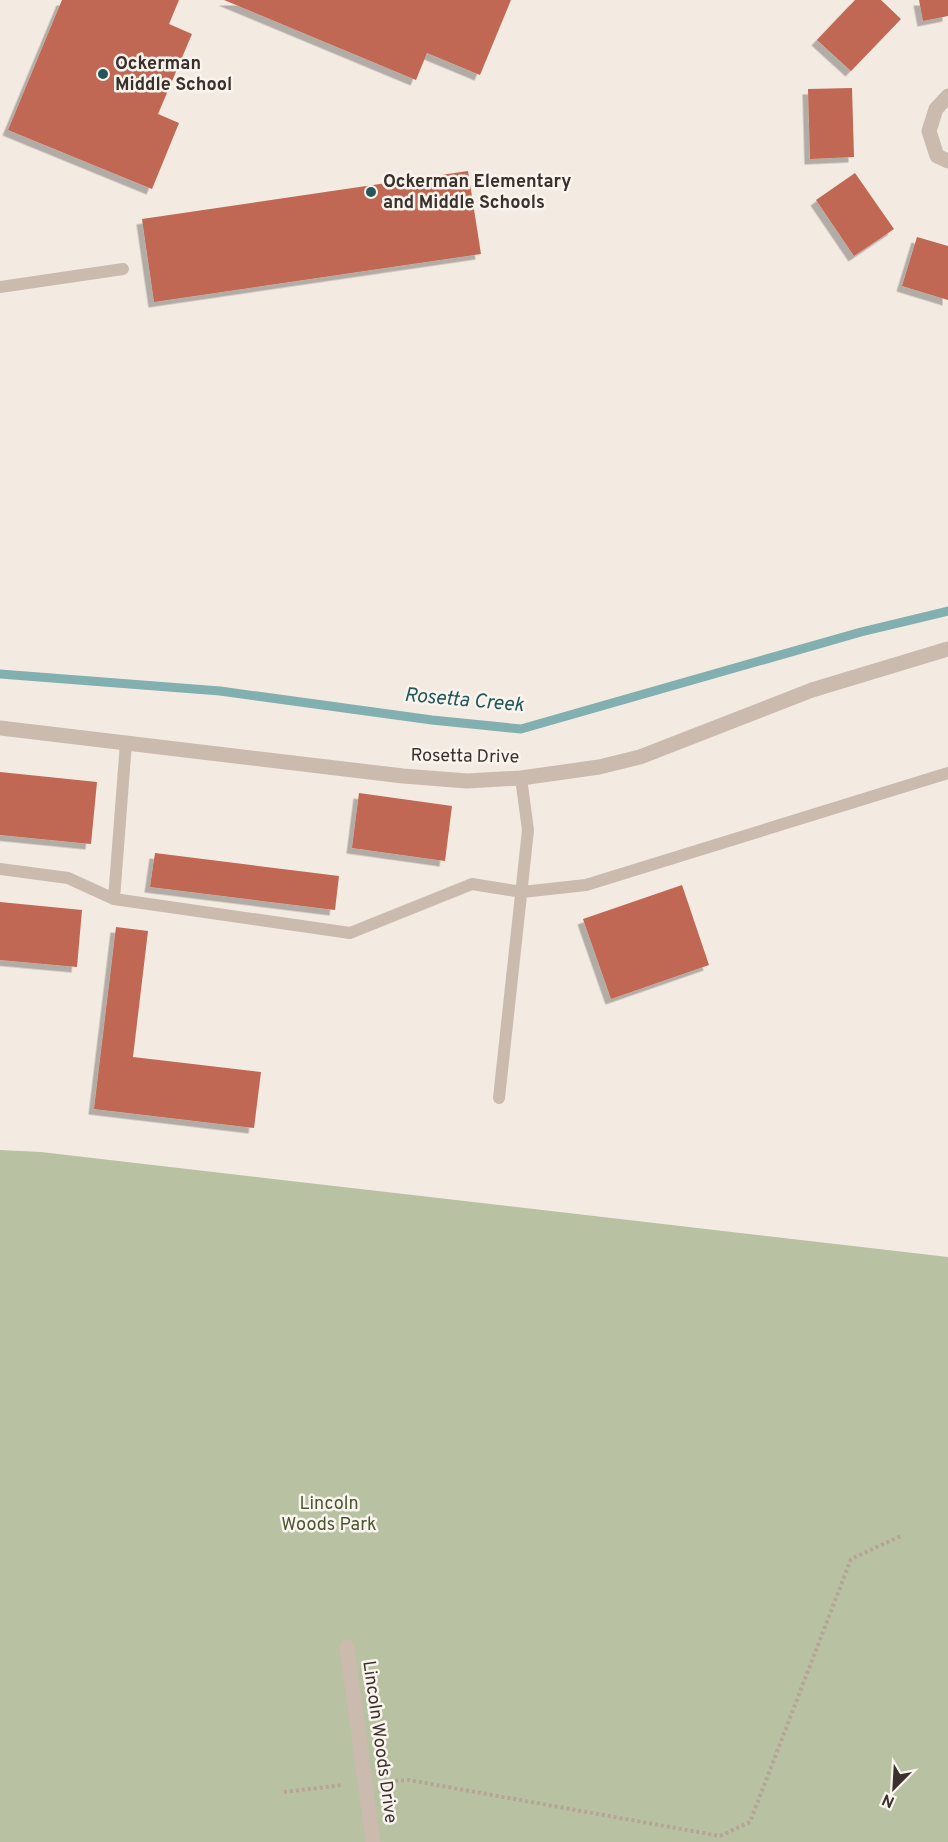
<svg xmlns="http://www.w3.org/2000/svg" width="948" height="1842" viewBox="0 0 948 1842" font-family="Overpass,sans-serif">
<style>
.green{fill:#b8c1a2}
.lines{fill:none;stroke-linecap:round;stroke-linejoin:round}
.stream{stroke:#82afaf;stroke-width:9}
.building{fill:#c06852;filter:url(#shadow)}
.path{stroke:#b7a498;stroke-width:4;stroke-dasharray:3 3;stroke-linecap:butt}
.lane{stroke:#cbbaae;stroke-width:12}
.street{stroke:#cbbaae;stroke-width:15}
.poi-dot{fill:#23585a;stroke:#faf4ee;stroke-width:2}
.labels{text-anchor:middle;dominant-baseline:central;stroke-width:5;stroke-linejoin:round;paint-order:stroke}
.poi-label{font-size:18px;font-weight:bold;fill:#3a302c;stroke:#faf4ee;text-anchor:start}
.street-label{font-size:18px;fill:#3a302c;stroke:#faf4ee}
.park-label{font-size:18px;fill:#4a5731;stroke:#faf4ee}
.water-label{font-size:20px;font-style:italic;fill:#23585a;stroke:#faf4ee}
</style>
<defs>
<filter id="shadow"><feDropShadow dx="-5.5" dy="5.5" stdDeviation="0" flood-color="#0004"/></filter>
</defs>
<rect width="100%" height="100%" fill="#f3eae2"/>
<path class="green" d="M0,1150L41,1152L948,1257V1842H0Z"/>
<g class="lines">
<path class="stream" d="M0,674L220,691L432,720L521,729L861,632L948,611"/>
</g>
<path class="building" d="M62,0H179L169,24L192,34L158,114L179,123L152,189L8,130Z
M224,0H511L480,75L427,53L416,80Z
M855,0H881L901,19L851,71L817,40Z
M919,0H948V16L923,21Z
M852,88L854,157L810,159L808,89Z
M468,171L481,254L154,302L142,219Z
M855,173L894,229L854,256L816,200Z
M917,237L948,246V300L902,286Z
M0,772L97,782L91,844L0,835Z
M359,793L452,806L445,861L352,848Z
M155,853L339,876L335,910L150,887Z
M682,885L709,965L611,999L583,919Z
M0,902L82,910L77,967L0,960Z
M116,927L148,931L133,1057L261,1072L254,1128L94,1109Z"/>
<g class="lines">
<path class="path" d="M389,1781L409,1780L720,1836L750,1822L851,1559L903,1535
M284,1792L343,1785"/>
<path class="lane" d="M0,287L123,269
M0,869L68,878L114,899L350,933L472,884L522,892L586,885L948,773
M114,899L126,743
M499,1098L528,830L521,778"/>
<path class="street" d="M948,96L936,109L929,131L937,156L948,161
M0,728L403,776L467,781L521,778L599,767L640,757L812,690L948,649
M347,1647L373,1842"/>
</g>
<g class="poi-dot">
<circle cx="103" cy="74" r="6"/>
<circle cx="371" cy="192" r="6"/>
</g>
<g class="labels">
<g class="poi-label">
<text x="115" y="64">Ockerman<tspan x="115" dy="21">Middle School</tspan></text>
<text x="383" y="182">Ockerman Elementary<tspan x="383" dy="21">and Middle Schools</tspan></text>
</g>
<g class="street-label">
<text transform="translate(465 757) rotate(1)">Rosetta Drive</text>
<text transform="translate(379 1742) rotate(82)">Lincoln Woods Drive</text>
</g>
<g class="park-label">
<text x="329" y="1504">Lincoln<tspan x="329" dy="21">Woods Park</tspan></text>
</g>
<g class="water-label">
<text transform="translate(464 701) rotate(5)">Rosetta Creek</text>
</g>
</g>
<g transform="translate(894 1788) rotate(204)" stroke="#faf4ee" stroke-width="4.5" paint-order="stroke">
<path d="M0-4.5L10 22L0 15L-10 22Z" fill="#3a302c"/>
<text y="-9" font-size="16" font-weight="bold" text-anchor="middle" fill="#3a302c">N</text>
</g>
</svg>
